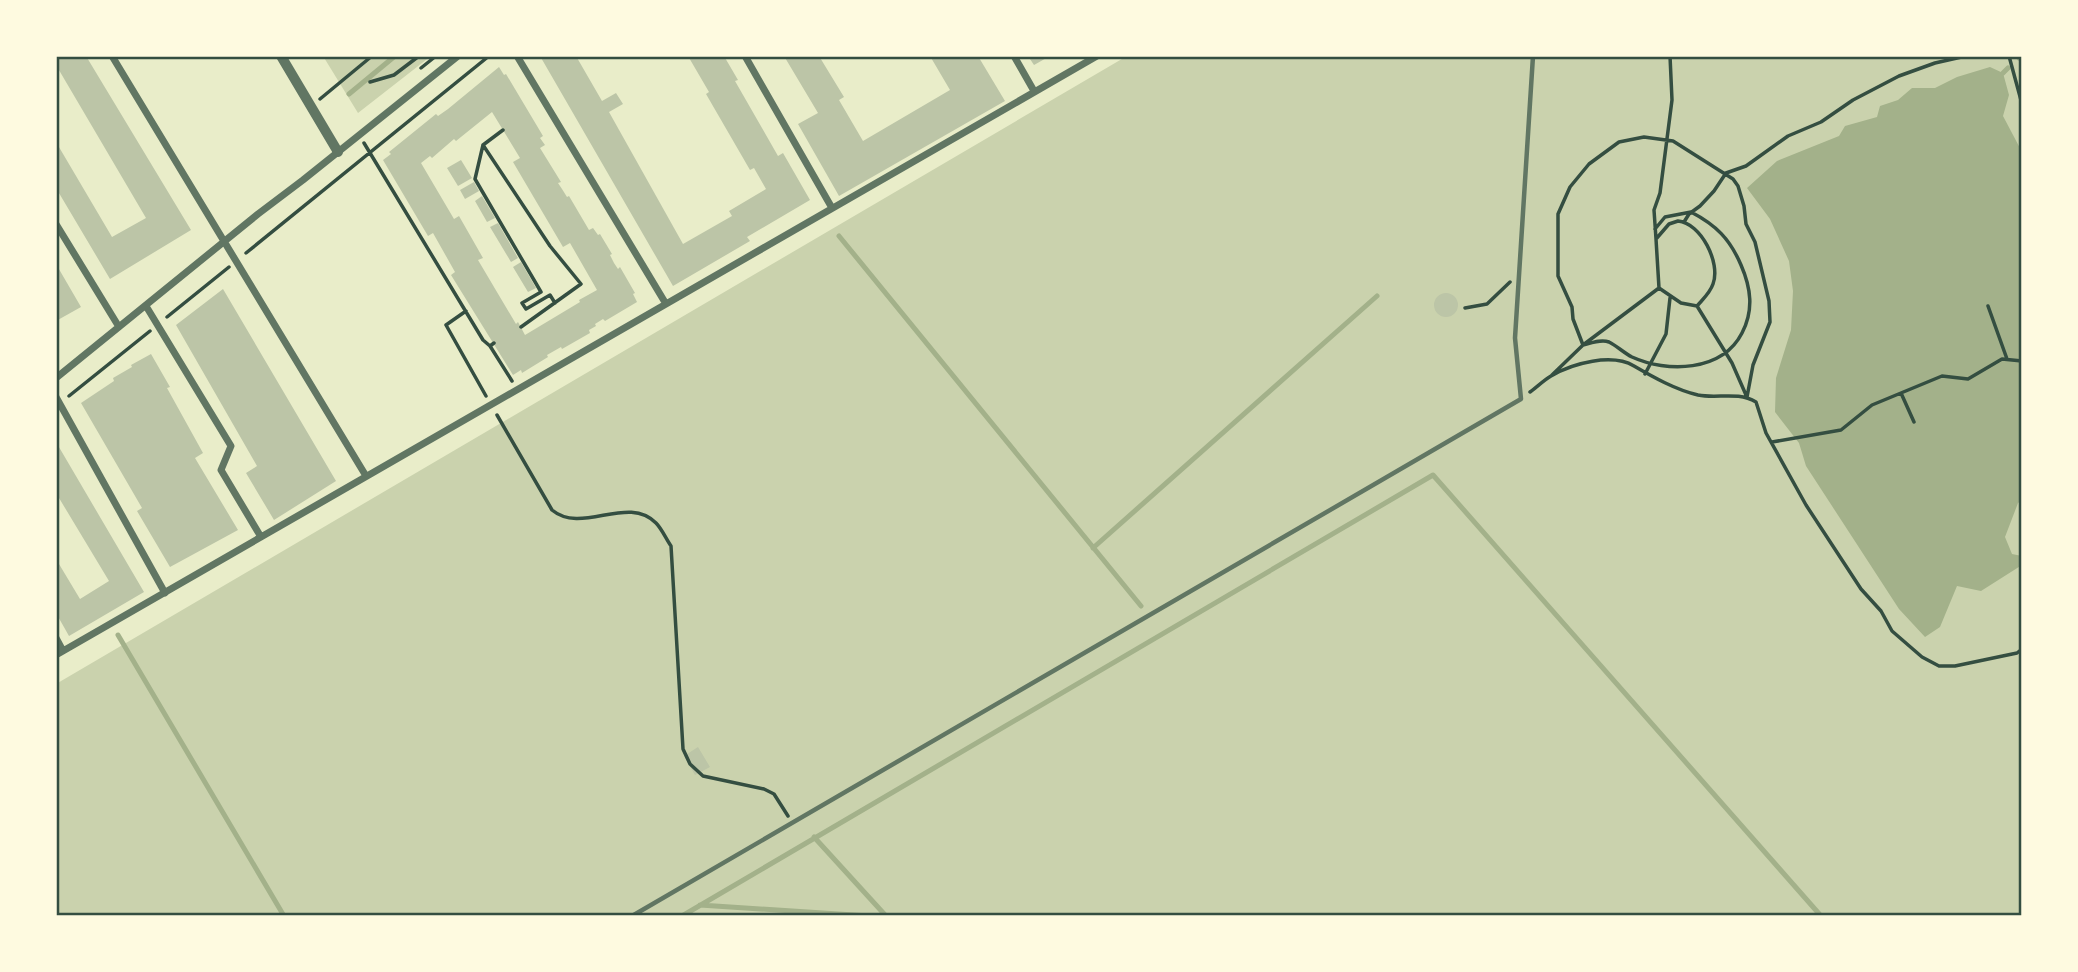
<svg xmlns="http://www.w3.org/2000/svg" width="2078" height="972" viewBox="0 0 2078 972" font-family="Literata,serif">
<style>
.green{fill:#cad2ad}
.water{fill:#a3b18a}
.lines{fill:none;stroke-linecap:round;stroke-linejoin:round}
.stream{stroke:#a3b18a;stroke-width:5}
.building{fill:#bcc5a7;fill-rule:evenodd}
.path{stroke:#344e41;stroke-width:3.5}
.service{stroke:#617663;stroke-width:4.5}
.minor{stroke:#617663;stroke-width:7}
.tertiary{stroke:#617663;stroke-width:10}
.neatline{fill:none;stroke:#344e41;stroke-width:2.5}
</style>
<rect width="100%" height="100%" fill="#e9edc9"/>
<path class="green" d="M323,56H431L358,113Z
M1127,56H2022V916H56V684Z"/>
<path class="water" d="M1990,67L2003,73L2009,95L2003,116L2022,152V500L2018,503L2005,537L2012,554L2022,556V565L1981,591L1957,586L1940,627L1925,637L1899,609L1806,466L1799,443L1775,412L1776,378L1791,330L1793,291L1789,261L1770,219L1747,188L1777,161L1839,136L1845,126L1877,117L1880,106L1898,100L1912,88H1935L1957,77Z"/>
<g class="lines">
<path class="stream" d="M2019,58L2022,56
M2003,73L2008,68
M349,94L395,56
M839,236L1141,606
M1093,548L1377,296
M118,635L284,916
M814,837L886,916
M700,905L869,916
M682,916L1433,475L1821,916"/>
</g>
<path class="building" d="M56,56H86L191,230L110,279L56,188V142L112,237L146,218L56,65Z
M540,56H576L602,101L616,93L623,104L609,112L683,244L732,216L729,211L766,189L754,168L750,170L706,94L709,92L688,56H724L738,80L735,81L778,156L783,153L810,200L747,237L750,241L673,286Z
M784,56H819L844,97L839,100L863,141L950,90L930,56H978L1005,101L839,196L798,124L818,113Z
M1028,56H1050L1034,65Z
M499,67L504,75L506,74L543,136L540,138L545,145L540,148L561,182L558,183L562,189L567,197L569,196L589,230L593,228L598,235L600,234L612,254L610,255L614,263L618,269L620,267L635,293L633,294L637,302L605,321L603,319L595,324L596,326L589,330L590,333L562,349L561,347L547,355L548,357L522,373L521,370L513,375L451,275L455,272L433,233L428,236L383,160L391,154L389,152L436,114L438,116L448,109ZM492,112L520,158L513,162L563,247L570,243L597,290L579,300L580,302L525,335L518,322L516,324L478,260L483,258L459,216L454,219L421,163L430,156L432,158L454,139L456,141Z
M461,160L472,178L458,186L447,168Z
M474,182L479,191L465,199L460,190Z
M482,196L495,218L487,222L475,201Z
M498,223L518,258L511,262L490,227Z
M521,262L536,288L528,292L513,267Z
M56,264L81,307L56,321Z
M223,289L336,481L274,520L246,473L257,466L176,325Z
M1434 305a12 12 0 1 1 24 0a12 12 0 1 1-24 0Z
M151,354L170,387L167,388L203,453L195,458L238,530L170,567L137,511L142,508L81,403L114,381L113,378L132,367L131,365Z
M56,442L144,592L69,636L56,613V559L80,599L109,581L56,493Z
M698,747L710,767L695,775L684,756Z"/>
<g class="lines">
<path class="path" d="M2009,56L2022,104
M421,68L436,56
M370,82L394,75L419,56
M320,99L372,56
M503,130L483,145L550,246L581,284L521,327
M364,143L483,340L490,346
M483,145L475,179L541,292L522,303L526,309L550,295L555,303
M1678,221C1701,223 1721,263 1713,284C1710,293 1703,299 1697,306L1681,303L1659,288L1656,239L1669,224Z
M1684,222L1689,214L1700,206L1714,191L1726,173L1746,166L1788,136L1821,122L1853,100L1899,76L1935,63L1966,56
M1655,229L1665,217L1691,212C1716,225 1730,239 1741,265C1751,288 1754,310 1742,333C1722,372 1667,373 1632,357C1624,353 1617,346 1609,342C1601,339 1591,343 1583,345L1573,319L1572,307L1558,276V214L1570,187L1589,164L1619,142L1644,137L1673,141L1733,179L1738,186L1744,206L1746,224L1755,242L1769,301L1770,322L1753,365L1747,397
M1656,239L1654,210L1660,193L1672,100L1670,56
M246,253L489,56
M1697,306L1732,363L1746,395
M1988,306L2007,359
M1465,308L1487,304L1510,282
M466,311L446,325L486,396
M167,317L229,267
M494,343L490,346L512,381
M1645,374L1666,334L1670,298
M1552,375L1583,345L1659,288
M1530,392C1537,387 1544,380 1551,376C1573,363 1612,353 1634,366C1653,377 1676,390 1698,395C1718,399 1737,391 1756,402L1766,433L1806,505L1861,589L1881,611L1892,631L1922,657L1939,666H1955L2017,653L2022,649
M1901,393L1914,422
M69,396L150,331
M497,415L552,510C582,535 628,494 656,523C662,529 666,539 671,546L683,749L690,764L703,776L764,789L774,794L788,816
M1772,442L1841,430L1872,405L1942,376L1968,379L2002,359L2022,361"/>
<path class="service" d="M632,916L1521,399L1515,338L1533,56"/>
<path class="minor" d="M112,56L366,476
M517,56L666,304
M745,56L832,208
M1014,56L1034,91
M56,224L119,327
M146,306L231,446L221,470L261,537
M56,378L258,214L303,180L458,56
M56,397L165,593
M56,638L63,651
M56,655L1097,56"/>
<path class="tertiary" d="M281,56L338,152"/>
</g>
<rect width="2078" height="972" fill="none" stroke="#fefae0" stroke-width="116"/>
<rect x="58" y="58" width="1962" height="856" class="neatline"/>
</svg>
